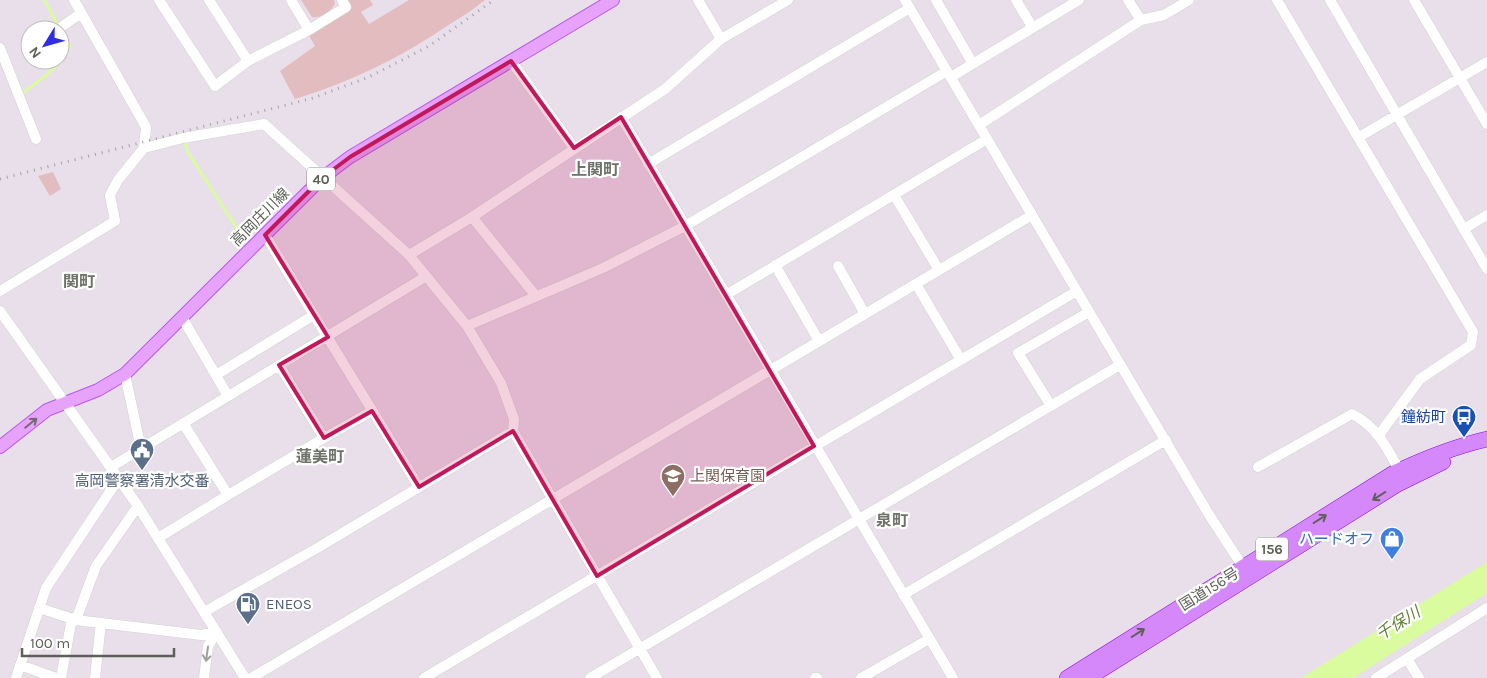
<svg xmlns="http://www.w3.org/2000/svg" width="1487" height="678" viewBox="0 0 1487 678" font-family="Karla,'Noto Sans JP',sans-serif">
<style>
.green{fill:#e3bcbf}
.water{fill:#dafc9e}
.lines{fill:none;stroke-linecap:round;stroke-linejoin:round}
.stream{stroke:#dafc9e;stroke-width:3}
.minor-casing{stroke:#d0d4cd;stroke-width:11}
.major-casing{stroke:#b857ec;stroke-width:14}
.highway-casing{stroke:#8f07e3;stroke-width:16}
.minor{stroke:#fff;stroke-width:10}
.major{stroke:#e7a3fc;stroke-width:12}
.highway{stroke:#d488f9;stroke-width:15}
.rail{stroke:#a1a3a0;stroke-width:3;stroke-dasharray:1 6;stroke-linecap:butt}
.oneway{stroke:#716a71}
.oneway2{stroke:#5c6058}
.oneway3{stroke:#9da09b}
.marked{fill:#c2185b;fill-opacity:0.2;stroke:#c2185b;stroke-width:4;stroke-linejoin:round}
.labels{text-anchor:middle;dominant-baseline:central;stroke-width:4.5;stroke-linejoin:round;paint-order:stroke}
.shield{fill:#fff;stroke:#8d908a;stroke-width:1}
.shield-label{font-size:14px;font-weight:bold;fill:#5c6058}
.street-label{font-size:15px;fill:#5c6058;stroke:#fff}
.transit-label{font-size:15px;fill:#164399;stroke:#fff;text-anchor:end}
.education-label{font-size:15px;fill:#785e54;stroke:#fff;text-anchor:start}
.service-label{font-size:15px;fill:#4e5e75;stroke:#fff}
.shop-label{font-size:15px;fill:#366cbe;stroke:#fff;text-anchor:end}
.neighbourhood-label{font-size:16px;font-weight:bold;fill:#6e7269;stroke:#fff}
.water-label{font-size:16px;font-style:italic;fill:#5e8132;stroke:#fff}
</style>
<rect width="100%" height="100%" fill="#e8dfeb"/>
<path class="green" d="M301,0H334L335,4C330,12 321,19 312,17Z
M346,0H370L373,5L361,12L369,24L409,0H485C474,9 462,17 450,24C402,57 351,82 295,99L280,71L315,46L308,34L350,9Z
M53,172L61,189L50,196L38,176Z"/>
<path class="water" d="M1487,562V593L1353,678H1301Z"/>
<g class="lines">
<path class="stream" d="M24,92C42,78 61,67 70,46L44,0
M184,139L187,151L245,241"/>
<defs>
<path id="minor" d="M159,0L215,86L248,61L309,30L291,0
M209,0L248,61
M698,0L721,39
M905,0L1208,513L1243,567
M936,0L973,64
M1016,0L1033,28
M1128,0L1141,20
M1277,0L1473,332L1471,345L1420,379L1379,435
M1330,0L1487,269
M1414,0L1487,124
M57,30L81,13
M309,30L346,7L342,0
M0,48L36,139
M511,61L574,148
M951,77L1079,0
M621,117L953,678
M979,125L1141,20L1164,15L1189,0
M1359,137L1487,62
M144,148L183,138L264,124L409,255L467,326L501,383L514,419L513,431L657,678
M648,164L910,8
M894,195L939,270
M472,217L536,296
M1464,229L1487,215
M265,235L419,487
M409,255L472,217L665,89L721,39L788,0
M775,265L819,341
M838,266L865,314
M916,284L961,360
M0,291L115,221L110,195L118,180L144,148L146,127L74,0
M726,295L987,139
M0,311L138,506L245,678
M183,319L228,396
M467,326L603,268L685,226L947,71
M125,374L141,449
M216,375L314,315
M1051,406L1018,353L1089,312
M324,438L372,411
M111,467L425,277
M1258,467L1352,414C1378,427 1388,450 1402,475
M228,495L324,438L279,365
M158,538L228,495L183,423
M903,595L1166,440
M39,608L76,620L201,635L217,632
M204,612L319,547L513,431
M76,620L96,566L138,506
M1407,659L1419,678
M20,665L56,678
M16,678L46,588L119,478
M61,678L72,618
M95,678L101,623
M204,678L208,646L217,632
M251,678L1032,215
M424,678L1077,291
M590,678L1120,365
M815,678H817
M861,678L929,639
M1376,678L1487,608"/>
<path id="major" d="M0,447L47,410L98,390L125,374L322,178L350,157L613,0"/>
<path id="highway" d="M1067,678L1392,474C1423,459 1453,447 1487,439
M1088,678L1398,484L1443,462"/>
</defs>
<use href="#minor" class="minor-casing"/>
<use href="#major" class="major-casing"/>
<use href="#highway" class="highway-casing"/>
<use href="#minor" class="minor"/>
<use href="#major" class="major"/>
<use href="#highway" class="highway"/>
<path class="rail" d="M0,179L313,98L369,77L429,46L494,0"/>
</g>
<defs><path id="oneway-shaft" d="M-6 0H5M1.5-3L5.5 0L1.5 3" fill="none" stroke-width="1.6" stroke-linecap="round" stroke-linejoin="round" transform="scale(1.25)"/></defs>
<use class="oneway" href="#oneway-shaft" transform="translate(31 423) rotate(-39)"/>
<g class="oneway2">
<use href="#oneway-shaft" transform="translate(1379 496) rotate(148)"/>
<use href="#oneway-shaft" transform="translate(1320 519) rotate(-32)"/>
<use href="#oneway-shaft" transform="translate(1138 633) rotate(-32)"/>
</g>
<use class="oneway3" href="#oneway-shaft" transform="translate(207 654) rotate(98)"/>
<path class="marked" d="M511,61L574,148L621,117L814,446L597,576L513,431L419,487L372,411L324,438L279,365L328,337L265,235L322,178L350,157Z"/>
<defs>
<symbol id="bus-pin" viewBox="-11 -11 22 30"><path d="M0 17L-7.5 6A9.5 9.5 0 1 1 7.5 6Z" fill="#1a4fb4" stroke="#fff"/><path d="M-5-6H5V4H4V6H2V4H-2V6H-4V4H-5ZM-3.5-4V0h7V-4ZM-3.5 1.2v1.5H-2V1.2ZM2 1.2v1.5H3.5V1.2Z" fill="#fff"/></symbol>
<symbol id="civic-pin" viewBox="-11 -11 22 30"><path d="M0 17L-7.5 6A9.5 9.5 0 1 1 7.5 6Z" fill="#5c6f8a" stroke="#fff"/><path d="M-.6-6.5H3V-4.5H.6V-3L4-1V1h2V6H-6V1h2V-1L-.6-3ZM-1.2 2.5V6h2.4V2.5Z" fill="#fff"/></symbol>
<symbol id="school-pin" viewBox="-11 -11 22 30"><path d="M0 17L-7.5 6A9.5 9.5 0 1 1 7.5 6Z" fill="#8d6e63" stroke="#fff"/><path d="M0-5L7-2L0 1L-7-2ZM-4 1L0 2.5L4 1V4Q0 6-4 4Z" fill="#fff"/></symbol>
<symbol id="shop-pin" viewBox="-11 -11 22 30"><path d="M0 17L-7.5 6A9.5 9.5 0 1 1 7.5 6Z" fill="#3f7fe0" stroke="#fff"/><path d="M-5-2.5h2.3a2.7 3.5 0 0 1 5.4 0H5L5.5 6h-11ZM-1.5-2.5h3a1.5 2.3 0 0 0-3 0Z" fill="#fff"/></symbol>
<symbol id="fuel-pin" viewBox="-11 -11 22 30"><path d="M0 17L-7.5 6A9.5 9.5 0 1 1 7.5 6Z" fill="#5c6f8a" stroke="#fff"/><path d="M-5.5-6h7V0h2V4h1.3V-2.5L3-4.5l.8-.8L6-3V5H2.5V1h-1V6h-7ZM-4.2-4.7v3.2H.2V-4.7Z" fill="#fff"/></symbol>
</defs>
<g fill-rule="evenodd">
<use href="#bus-pin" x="1450" y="403" width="28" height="38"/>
<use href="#civic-pin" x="128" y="436" width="28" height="38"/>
<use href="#school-pin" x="659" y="462" width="28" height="38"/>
<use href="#shop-pin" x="1378" y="525" width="28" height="38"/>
<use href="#fuel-pin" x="234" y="590" width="28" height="38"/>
</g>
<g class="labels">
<g class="shield">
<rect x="307" y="167.5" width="28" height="23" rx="4"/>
<rect x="1256" y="537.5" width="32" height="23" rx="4"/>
</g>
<g class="shield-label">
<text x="321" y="179">40</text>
<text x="1272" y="549">156</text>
</g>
<g class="street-label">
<text transform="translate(260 217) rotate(-45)">高岡庄川線</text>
<text transform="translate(1209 589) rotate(-32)">国道156号</text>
</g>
<g class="transit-label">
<text x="1446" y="417">鐘紡町</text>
</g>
<g class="education-label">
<text x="690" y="476">上関保育園</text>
</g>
<g class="service-label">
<text x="142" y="481">高岡警察署清水交番</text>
<text x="266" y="604" text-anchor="start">ENEOS</text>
</g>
<g class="shop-label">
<text x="1374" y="539">ハードオフ</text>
</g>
<g class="neighbourhood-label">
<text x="595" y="169">上関町</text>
<text x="79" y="281">関町</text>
<text x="320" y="456">蓮美町</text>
<text x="892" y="520">泉町</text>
</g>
<g class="water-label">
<text transform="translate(1398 623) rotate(-32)">千保川</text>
</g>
</g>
<g transform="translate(45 45) rotate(233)"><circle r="24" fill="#ffffff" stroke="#bebfbc"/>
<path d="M0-4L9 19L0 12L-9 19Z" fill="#2f2ee3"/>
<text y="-8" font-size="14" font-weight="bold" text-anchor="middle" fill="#5c6058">N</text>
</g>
<path d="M22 648v8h152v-8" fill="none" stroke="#5c6058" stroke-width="2.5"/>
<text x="30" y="648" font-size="15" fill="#5c6058" stroke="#ffffff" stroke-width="4" paint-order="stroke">100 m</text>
</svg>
